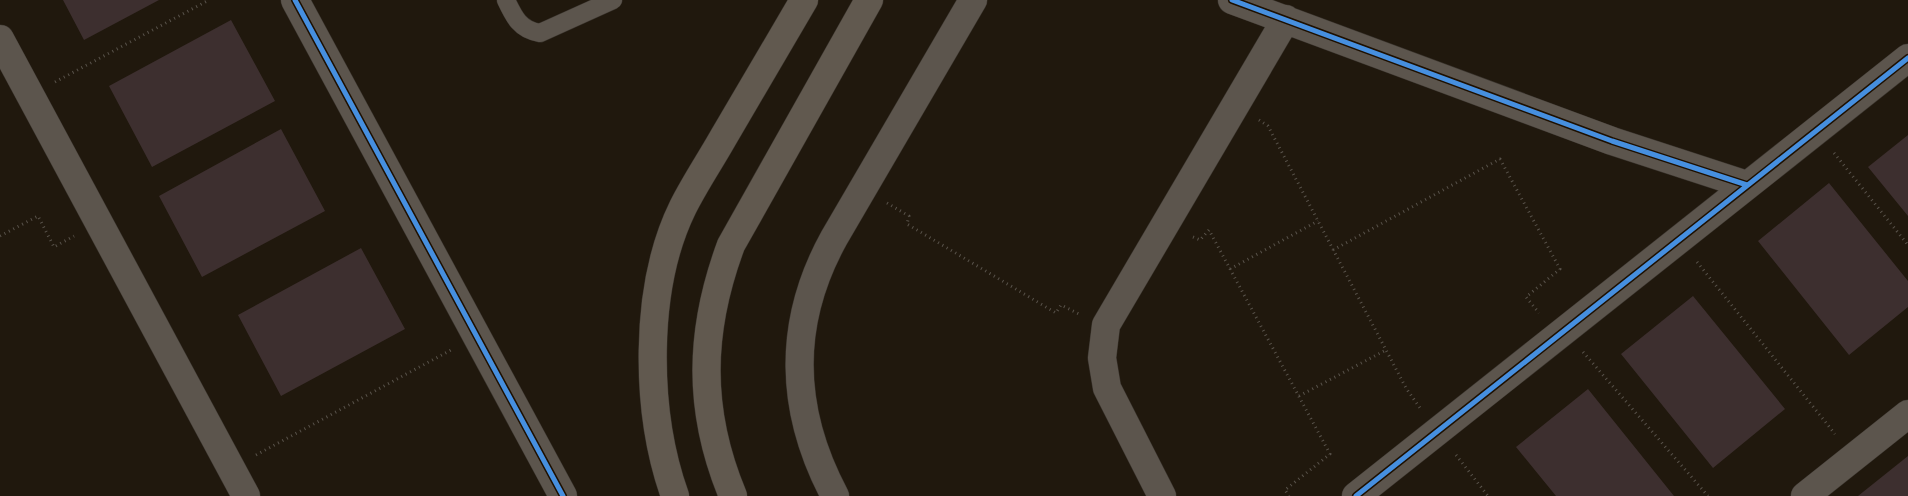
<svg xmlns="http://www.w3.org/2000/svg" width="1908" height="496" viewBox="0 0 1908 496" font-family="'PT Sans Narrow',sans-serif">
<style>
.building{fill:#3d2f2f}
.lines{fill:none;stroke-linecap:round;stroke-linejoin:round}
.lane-casing{stroke:#39332c;stroke-width:19}
.street-casing{stroke:#39332c;stroke-width:29}
.secondary-casing{stroke:#39332c;stroke-width:29}
.path{stroke:#59534b;stroke-width:3;stroke-dasharray:1 4;stroke-linecap:butt}
.lane{stroke:#5c554d;stroke-width:18}
.street{stroke:#5c554d;stroke-width:28}
.secondary{stroke:#61594f;stroke-width:28}
.cycleway-casing{stroke:#1e1000;stroke-width:8}
.cycleway{stroke:#468fdf;stroke-width:5}
</style>
<rect width="100%" height="100%" fill="#20180d"/>
<path class="building" d="M63,0H159L84,40Z
M231,20L275,101L152,167L109,86Z
M281,129L325,211L202,277L159,196Z
M1908,135V216L1868,167Z
M1829,183L1908,281V307L1849,355L1758,241Z
M361,248L405,329L281,396L238,315Z
M1693,296L1785,409L1713,468L1621,354Z
M1588,389L1674,496H1556L1516,447Z
M1908,456V496H1858Z"/>
<g class="lines">
<defs>
<path id="lane" d="M506,0C514,17 520,30 540,33L613,0"/>
<path id="street" d="M295,0L563,496
M1232,0L1612,141L1747,185
M0,39L246,496
M835,496C789,410 787,323 834,238L973,0
M1162,496L1107,388L1102,358L1106,325L1286,19
M1356,496L1908,58
M1805,496L1908,414"/>
<path id="secondary" d="M675,496C645,412 643,288 683,207C695,183 710,161 723,138C750,92 777,46 804,0
M733,496C697,410 699,331 731,245L869,0"/>
</defs>
<use href="#lane" class="lane-casing"/>
<use href="#street" class="street-casing"/>
<use href="#secondary" class="secondary-casing"/>
<path class="path" d="M55,82L209,0
M1259,120L1268,126L1406,388L1420,408
M1834,153L1908,245
M887,203L909,216L907,224L1056,313L1061,305L1079,314
M0,236L38,216L54,247L74,236
M1193,237L1200,240L1209,230L1330,454L1285,490L1289,496
M1333,250L1500,159L1560,269L1526,297L1539,313
M1697,262L1835,434
M1230,269L1318,221
M1583,352L1708,496
M1299,396L1386,350
M256,455L451,350
M1456,455L1488,496"/>
<use href="#lane" class="lane"/>
<use href="#street" class="street"/>
<use href="#secondary" class="secondary"/>
<defs>
<path id="cycleway" d="M295,0L563,496
M1232,0L1612,141L1747,185
M1356,496L1908,58"/>
</defs>
<use href="#cycleway" class="cycleway-casing"/>
<use href="#cycleway" class="cycleway"/>
</g>
</svg>
